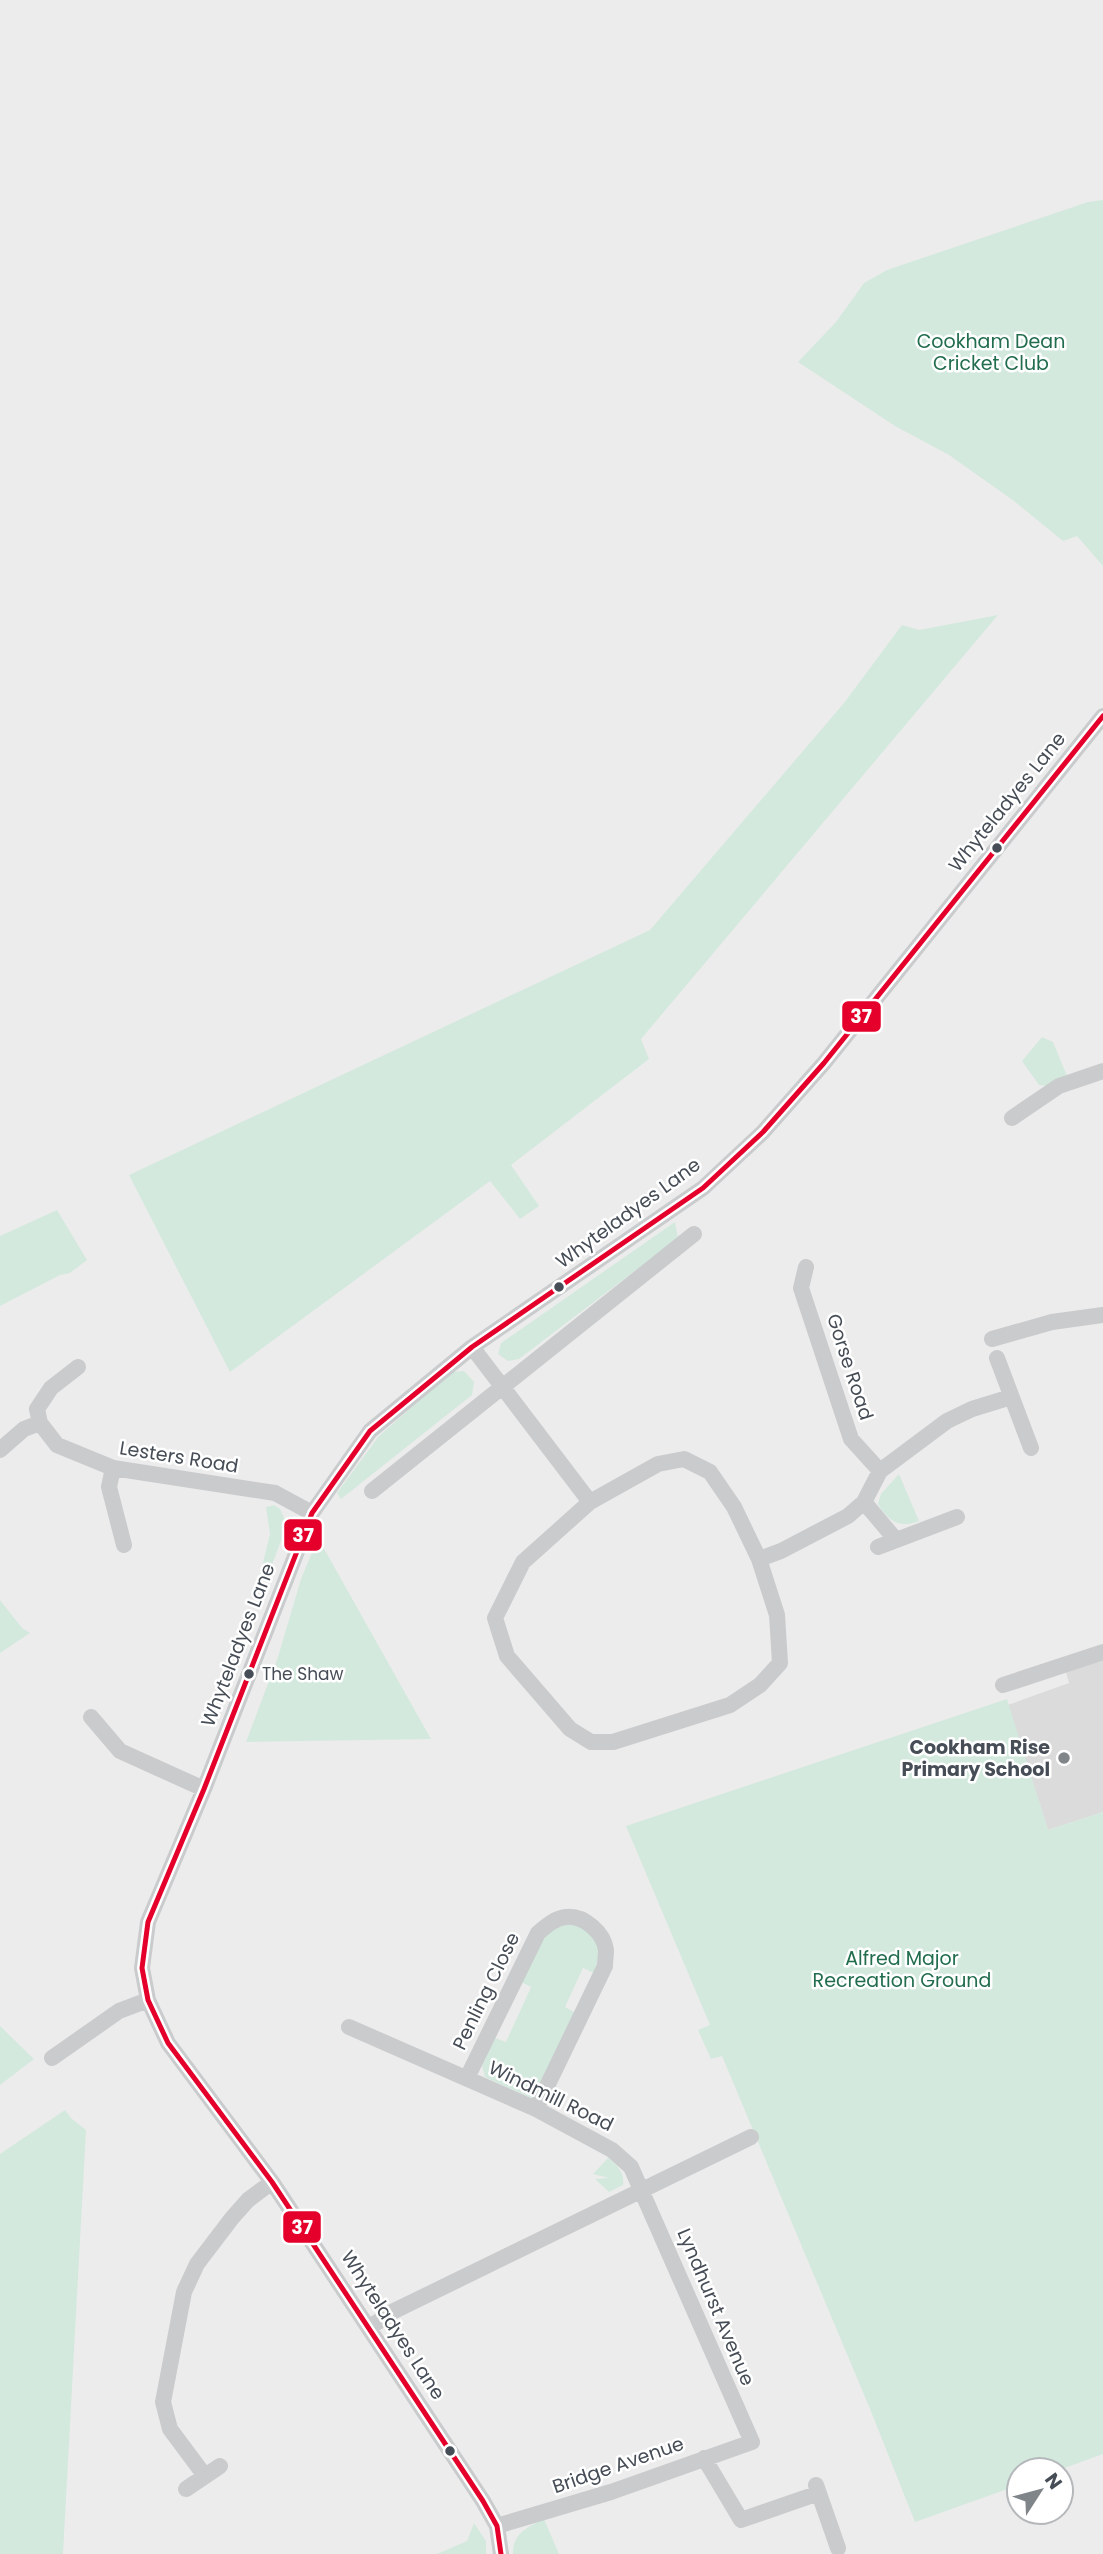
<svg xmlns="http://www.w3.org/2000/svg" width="1103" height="2554" viewBox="0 0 1103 2554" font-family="Poppins,sans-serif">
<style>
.education{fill:#dbdbdb}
.green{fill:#d3e9de}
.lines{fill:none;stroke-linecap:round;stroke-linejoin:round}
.minor{stroke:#c9cbcd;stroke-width:16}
.bus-1-casing{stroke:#fff;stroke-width:10}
.bus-1{stroke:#e4002b;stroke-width:5}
.bus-dot{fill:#464d56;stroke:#fff;stroke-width:2.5}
.poi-dot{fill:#80858a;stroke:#fff;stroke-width:2.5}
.labels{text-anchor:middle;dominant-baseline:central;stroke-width:5;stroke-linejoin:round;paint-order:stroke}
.bus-label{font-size:17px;fill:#464d56;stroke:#fff;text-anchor:start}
.park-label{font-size:19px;fill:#216d4e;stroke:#fff}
.street-label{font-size:19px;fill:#464d56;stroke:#fff}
.poi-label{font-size:19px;font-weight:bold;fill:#464d56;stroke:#fff;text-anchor:end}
.line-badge{stroke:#fff;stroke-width:2.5}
.badge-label{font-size:19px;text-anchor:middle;font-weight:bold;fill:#fff}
</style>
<rect width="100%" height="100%" fill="#edecec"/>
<path class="education" d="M1103,1660V1812L1048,1830L1008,1705L1069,1683L1066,1672Z"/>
<path class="green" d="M1103,200V566L1077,536L1063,541L1014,501L949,455L895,426L798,362L836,322L864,283L887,270L1088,202Z
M998,615L641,1039L649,1059L511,1165L539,1206L520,1219L490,1181L230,1372L129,1175L650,930L844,703L902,625L919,630Z
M1042,1037L1053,1042L1067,1076L1047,1086L1039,1085L1022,1061Z
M57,1210L87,1260L70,1273L60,1275L0,1306V1236Z
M675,1222L678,1238L519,1359L508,1361L498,1354L501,1343Z
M464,1371L474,1382L472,1395L341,1499L337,1493L379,1436L452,1372Z
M899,1474L919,1521C900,1529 888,1521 878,1504L881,1494Z
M274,1505L280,1509L287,1525L267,1578L260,1575L270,1534L266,1507Z
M318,1538L431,1739L246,1742L278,1657L301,1579Z
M0,1600L22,1628L30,1633L0,1653Z
M1007,1699L1048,1830L1103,1812V2454L1059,2470H1019V2485L915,2522L870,2409L722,2056L711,2059L698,2030L710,2025L626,1826Z
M554,1924C561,1924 570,1923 578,1924C600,1929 602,1956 594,1973L583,1968L565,2007L576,2013L540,2094L531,2098L485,2077L482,2066L495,2038L506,2042L531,1987L521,1982L543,1934Z
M0,2026L34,2059L0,2085Z
M65,2110L72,2119L86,2130L63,2554H0V2154Z
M608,2158C618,2165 625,2174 623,2185L609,2192L595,2179L609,2178L593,2174Z
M544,2519L559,2554H513C512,2533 528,2527 544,2519Z
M474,2523L486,2541V2554H437L467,2541Z"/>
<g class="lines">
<path class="minor" d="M1012,1118L1059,1086L1103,1071
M806,1267L801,1288L851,1439L880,1471
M992,1339L1052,1322L1103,1315
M472,1347L590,1502L658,1464L684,1459L710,1472L734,1507L759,1559L777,1615L780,1663L760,1685L730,1705L613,1742H591L570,1729L507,1656L495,1618L523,1562L590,1502
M997,1358L1031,1448
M78,1367L51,1388L37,1409L40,1423L57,1445L113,1468L275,1493L312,1513
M0,1450L24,1429L40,1423
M113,1468L109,1487L124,1545
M372,1491L694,1234
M864,1502L896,1540
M878,1547L957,1517
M759,1559L781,1551L848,1516L864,1502L880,1471L947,1421L972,1409L1011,1397
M1003,1685L1103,1652
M91,1717L120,1751L204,1789
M349,2027L536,2109L612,2150L631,2167L752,2442L611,2492L497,2526
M52,2058L119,2011L148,2000
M467,2078L538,1933C546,1926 555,1918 566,1917C584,1915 604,1933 606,1950C606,1955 605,1961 605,1966L536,2109
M370,2327L394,2311L751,2137
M704,2458L741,2520L819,2493
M205,2476L170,2429L163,2402L184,2292L197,2264L232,2218L248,2200L272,2182
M816,2485L838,2548
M186,2489L220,2466
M501,2554L497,2526L483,2501L272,2182L168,2043L148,2000L142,1968L148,1922L204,1789L312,1513L370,1431L472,1347L703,1188L763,1132L824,1063L1103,716"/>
<defs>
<path id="bus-1" d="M501,2554L497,2526L483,2501L272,2182L168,2043L148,2000L142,1968L148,1922L204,1789L312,1513L370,1431L472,1347L703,1188L763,1132L824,1063L1103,716"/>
</defs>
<use href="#bus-1" class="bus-1-casing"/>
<use href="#bus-1" class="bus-1"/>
</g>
<g class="bus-dot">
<circle cx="997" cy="848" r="6"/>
<circle cx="559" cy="1287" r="6"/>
<circle cx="249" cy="1674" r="6"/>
<circle cx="450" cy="2451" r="6"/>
</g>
<circle class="poi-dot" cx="1064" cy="1758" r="7"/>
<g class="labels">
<g class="bus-label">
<text x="262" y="1674">The Shaw</text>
</g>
<g class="park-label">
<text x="991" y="341">Cookham Dean<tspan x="991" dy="22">Cricket Club</tspan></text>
<text x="902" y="1958">Alfred Major<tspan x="902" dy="22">Recreation Ground</tspan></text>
</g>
<g class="street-label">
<text transform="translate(1007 802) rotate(-51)">Whyteladyes Lane</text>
<text transform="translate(628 1213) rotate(-36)">Whyteladyes Lane</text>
<text transform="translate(850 1367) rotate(72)">Gorse Road</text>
<text transform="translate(179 1457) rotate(9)">Lesters Road</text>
<text transform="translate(238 1645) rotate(-69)">Whyteladyes Lane</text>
<text transform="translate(486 1991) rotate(-64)">Penling Close</text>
<text transform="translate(551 2096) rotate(26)">Windmill Road</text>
<text transform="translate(716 2307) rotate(67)">Lyndhurst Avenue</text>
<text transform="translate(393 2325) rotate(57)">Whyteladyes Lane</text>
<text transform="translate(618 2465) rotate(-19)">Bridge Avenue</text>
</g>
<g class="poi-label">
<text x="1050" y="1747">Cookham Rise<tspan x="1050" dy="22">Primary School</tspan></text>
</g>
</g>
<g class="line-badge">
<rect x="841" y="1000" width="41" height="33" rx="7" fill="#e4002b"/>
<rect x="283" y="1518" width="40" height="34" rx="7" fill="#e4002b"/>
<rect x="282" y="2210" width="40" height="34" rx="7" fill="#e4002b"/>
</g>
<g class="badge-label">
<text x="861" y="1023">37</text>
<text x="303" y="1542">37</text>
<text x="302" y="2234">37</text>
</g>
<g transform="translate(1040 2491) rotate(54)"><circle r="33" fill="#ffffff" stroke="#b5b8bb" stroke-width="2"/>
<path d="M0-5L12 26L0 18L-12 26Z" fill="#80858a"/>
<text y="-10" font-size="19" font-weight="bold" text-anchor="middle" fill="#464d56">N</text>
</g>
</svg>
